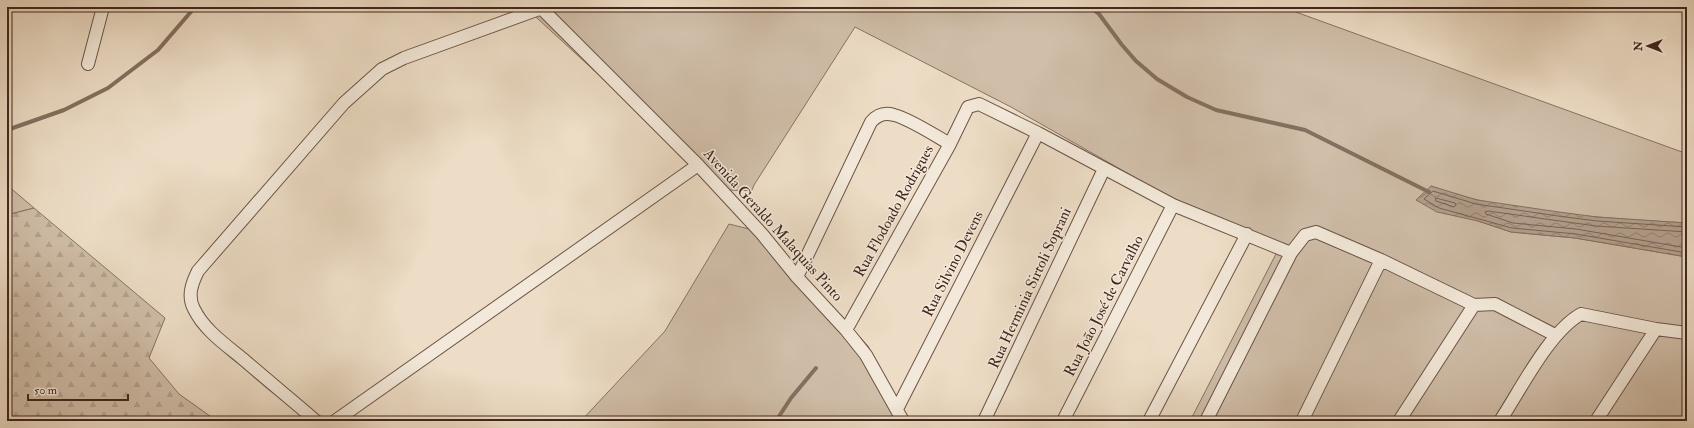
<svg xmlns="http://www.w3.org/2000/svg" width="1694" height="428" viewBox="0 0 1694 428" font-family="'IM FELL Double Pica',serif">
<style>
.green{fill:#d0bea9;stroke:#887263}
.forest{fill:url(#forest-firs);stroke:#887263}
.water{fill:url(#water-waves);stroke:#846f60}
.lines{fill:none;stroke-linecap:round;stroke-linejoin:round}
.shore{stroke:#796255;stroke-width:1}
.stream{stroke:#846f60;stroke-width:4}
.street-casing{stroke:#6b5447;stroke-width:14}
.street{stroke:#f3e9da;stroke-width:12}
.labels{text-anchor:middle;dominant-baseline:central;stroke-width:3;stroke-linejoin:round;paint-order:stroke}
.street-label{font-size:15px;fill:#40261d;stroke:#f3e9da}
</style>
<defs>
<pattern id="forest-firs" width="22" height="20" patternUnits="userSpaceOnUse"><rect width="22" height="20" fill="#d0bea9"/><path d="M5 1l3.5 6h-7zM16 11l3.5 6h-7z" fill="#b4a391"/></pattern>
<pattern id="water-waves" width="16" height="10" patternUnits="userSpaceOnUse"><rect width="16" height="10" fill="#b29f8d"/><path d="M0 5q4-4 8 0t8 0" fill="none" stroke="#928173"/></pattern>
</defs>
<rect width="100%" height="100%" fill="#edddc6"/>
<filter id="stains"><feTurbulence type="fractalNoise" baseFrequency=".005" numOctaves="4"/><feColorMatrix values="0 0 0 0 .2 0 0 0 0 .09 0 0 0 0 .02 0 0 0 .5 -.17"/></filter>
<radialGradient id="worn" r=".72"><stop offset=".6" stop-color="#630" stop-opacity="0"/><stop offset="1" stop-color="#630" stop-opacity=".3"/></radialGradient>
<path class="green" d="M525,7H1282L1682,152L1687,147V223C1618,219 1545,215 1478,200C1462,197 1446,191 1431,186L1478,221L1511,232L1575,238L1687,257V421H1190L1277,252L1201,215L1011,107L855,27L754,185L752,190C736,191 719,192 710,177Z
M7,185L34,208L7,215Z
M729,224L765,233L868,346L909,421H581L665,331Z"/>
<path class="forest" d="M34,208L165,318L149,358L179,394L217,421H7V215Z"/>
<path class="water" d="M1431,186L1477,200L1559,212L1597,217L1687,223V257L1575,238L1511,232L1478,221L1437,212L1416,200Z"/>
<g class="lines">
<path class="shore" d="M1436,198L1455,203L1456,205L1454,207L1436,201Z
M1687,227L1597,221L1558,216L1476,204L1433,191L1424,199L1439,208L1512,228L1576,234L1687,253
M1687,232L1596,226L1488,211L1485,212L1486,214L1513,223L1576,229L1687,248"/>
<path class="stream" d="M1090,7L1099,14L1122,45L1136,61L1157,79L1187,97L1216,110L1305,130L1429,192
M7,130L64,110L108,88L158,50L195,7
M776,421L791,398L816,368"/>
<defs>
<path id="street" d="M540,7L698,165L762,234L797,277L846,330L866,355L903,421
M88,64L103,7
M797,277L871,122C877,115 884,112 894,115C908,118 936,136 950,144
M846,330L950,144L968,107L979,104L1038,133L1173,205L1291,253
M897,409L1038,133
M316,421C292,400 267,380 243,359C226,345 204,330 194,309C187,296 192,283 198,271L344,103L382,69L404,58L542,8
M335,421L698,165
M984,421L1104,169
M1063,421L1173,205
M1149,421L1247,234
M1206,421L1291,253L1305,235L1316,232L1381,260L1474,305L1495,304L1555,335
M1302,421L1381,260
M1399,421L1474,305
M1500,421C1521,389 1549,332 1581,314L1656,329L1687,333
M1596,421L1656,329"/>
</defs>
<use href="#street" class="street-casing"/>
<use href="#street" class="street"/>
</g>
<g class="labels">
<g class="street-label">
<text transform="translate(894 211) rotate(-61)">Rua Flodoado Rodrigues</text>
<text transform="translate(773 225) rotate(48)">Avenida Geraldo Malaquias Pinto</text>
<text transform="translate(953 264) rotate(-63)">Rua Silvino Devens</text>
<text transform="translate(1030 288) rotate(-65)">Rua Herminia Sirtoli Soprani</text>
<text transform="translate(1104 306) rotate(-63)">Rua João José de Carvalho</text>
</g>
</g>
<rect width="1694" height="428" fill="none" stroke="#edddc6" stroke-width="24"/>
<rect x="8" y="8" width="1678" height="412" fill="none" stroke="#40261d" stroke-width="2"/>
<rect x="12" y="12" width="1670" height="404" fill="none" stroke="#40261d"/>
<g transform="translate(1648 46) rotate(270)" stroke="#f3e9da" stroke-width="3" paint-order="stroke">
<path d="M0-3L7 15L0 10L-7 15Z" fill="#40261d"/>
<text y="-6" font-size="11" font-weight="bold" text-anchor="middle" fill="#40261d">N</text>
</g>
<path d="M28 394v6h100v-6" fill="none" stroke="#40261d" stroke-width="2"/>
<text x="34" y="394" font-size="12" fill="#40261d" stroke="#f3e9da" stroke-width="3" paint-order="stroke">50 m</text>
<rect width="100%" height="100%" filter="url(#stains)"/>
<rect width="100%" height="100%" fill="url(#worn)"/>
</svg>
